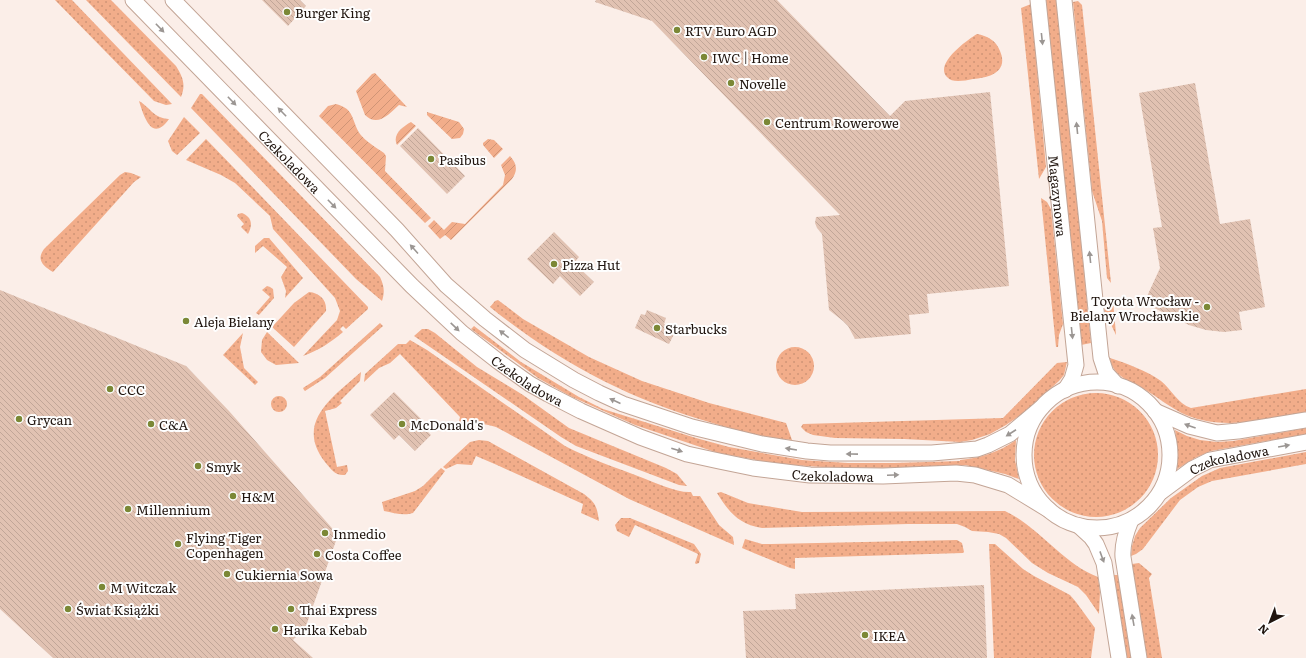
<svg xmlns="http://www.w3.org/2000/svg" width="1306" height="658" viewBox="0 0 1306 658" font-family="Literata,serif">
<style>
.grass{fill:url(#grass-dots)}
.garden{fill:url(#garden-furrows)}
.building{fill:url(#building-back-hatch)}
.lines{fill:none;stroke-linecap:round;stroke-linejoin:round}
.minor-casing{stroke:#c3a596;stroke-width:17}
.minor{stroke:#fff;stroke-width:15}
.oneway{fill:#9b9693}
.poi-dot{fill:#7b8836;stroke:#fefefe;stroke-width:1.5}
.labels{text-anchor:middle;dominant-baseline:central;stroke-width:4;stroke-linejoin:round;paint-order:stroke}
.poi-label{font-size:13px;fill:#20150f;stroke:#fefefe;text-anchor:start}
.street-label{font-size:13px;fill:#20150f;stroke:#fefefe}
</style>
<defs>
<pattern id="grass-dots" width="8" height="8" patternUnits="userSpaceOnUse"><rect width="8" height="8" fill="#f2ad8a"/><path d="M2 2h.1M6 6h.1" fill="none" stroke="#cf9476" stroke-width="1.8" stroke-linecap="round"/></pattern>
<pattern id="garden-furrows" width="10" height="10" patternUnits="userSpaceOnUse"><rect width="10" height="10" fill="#f2ad8a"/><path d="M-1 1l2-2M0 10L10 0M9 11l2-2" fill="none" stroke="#cf9476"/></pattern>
<pattern id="building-back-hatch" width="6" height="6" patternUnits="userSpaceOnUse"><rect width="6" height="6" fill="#e1c2b2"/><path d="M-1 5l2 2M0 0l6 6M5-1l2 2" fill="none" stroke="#c1a698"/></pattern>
</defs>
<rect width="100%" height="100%" fill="#fbeee8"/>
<path class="grass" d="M55,0H72L172,104L166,105L154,101Z
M86,0H111L176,66C183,77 186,85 181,97Z
M1046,0H1057L1091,343L1081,345Z
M1078,1L1082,5L1111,283L1107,278L1102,221L1092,191L1073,2Z
M1031,4L1046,167L1039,179L1021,8Z
M977,34C987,36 996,40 1000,51C1009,72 989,78 973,79C968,80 963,81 958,81C953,81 950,80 947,77C934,64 967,40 977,34Z
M200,94H202L380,277C384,286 385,291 382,301L356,279L191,108Z
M139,101C151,108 153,118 169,119C152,143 144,117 139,101Z
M184,117L200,133L177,155L172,151L168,141Z
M206,139L368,307V309L346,329L343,326L340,329L343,332C330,343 319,350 303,356L337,320L340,311L335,298L273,229L270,216L235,183L221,175L186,160Z
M125,172L131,173L141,177L134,182L53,272C43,266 36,260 44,249L120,175Z
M1041,198L1047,202L1051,209L1063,324L1059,335L1058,347H1056Z
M242,213C252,217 253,225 248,234L241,227L244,224L237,216L238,214Z
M264,238H269L303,278L285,298L286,291L281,277L287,267L263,246L255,253V246Z
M267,286L270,287L273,289L274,298L259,315L256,313L270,297L262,290Z
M309,292C320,293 327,300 326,311L294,347L272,327L294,303Z
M498,300L523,319L589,357L642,381L709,403L786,423L792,440C764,438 735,430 709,422C626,398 557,361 490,307L495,301Z
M1113,301L1116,334V335L1104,310Z
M380,323L383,326L325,378L305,391L304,390L303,388L320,377Z
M474,326L521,362L579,397L603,409L696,438L729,447L802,460L848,463H894L960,461V460C981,458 999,452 1016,440L1015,460L1019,479L1005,474L965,465L881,468L822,467L777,464L718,453L635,425L570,396L538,378L471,329Z
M422,329H428L435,333L477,367L523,395L569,428L666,468L677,474L687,486L679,485L576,446L561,437L414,336Z
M267,332L299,363L276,365L267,360L261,352L262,340Z
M243,333L240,347L244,368L258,382L255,385L223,355Z
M410,340L427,350L565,446C590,459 617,468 643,478C656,483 677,493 691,492L693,496H700L719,525L733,537L734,545L629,499L496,427C481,422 472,422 458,431L457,429L460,417L400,354L390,363L379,368L364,382L365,374L398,344H406Z
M776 366a19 19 0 1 1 38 0a19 19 0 1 1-38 0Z
M1110,358C1128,364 1145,370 1161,381C1171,389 1178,404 1191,408L1306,389V412C1266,419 1225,431 1186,415C1170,408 1158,397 1144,389C1130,381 1112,376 1110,358Z
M1067,362L1064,375L1059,381L1022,414L1006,425L990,434L972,440L960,442L904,439L835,438L813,435L806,432L801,427L803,424L1003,418L1057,363Z
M361,372L360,381L340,401L342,403L336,408L325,411L337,467L347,465L348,471L345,475C335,476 331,469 325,462C294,422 334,396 361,372Z
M1034 455a62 62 0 1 1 124 0a62 62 0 1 1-124 0Z
M271 404a8 8 0 1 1 16 0a8 8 0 1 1-16 0Z
M1306,428V434L1211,451L1195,458L1177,469L1178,456L1175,430L1187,436L1200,440L1217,442L1233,441Z
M479,440L488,441L584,494C596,503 597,507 599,521L581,513L583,504L497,465L476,456L472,465L457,464L446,469L443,467L470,442Z
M1306,452V464L1212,481L1198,487L1180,500L1143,549L1136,554L1131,556L1132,546L1135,536L1140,528L1171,498L1202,476L1220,468Z
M441,468L445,471L413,513C404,516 394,513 384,511L382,502L415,491L423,486Z
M721,492L748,503L802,512L1005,511C1039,527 1063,564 1098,577L1100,592L1099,614L1086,595L1078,587L1048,573L1032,563L1006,538L999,534L988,532L972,531L965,527L957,524H908L762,528C738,524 729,512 717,493Z
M621,518H630L694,544L701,554L699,563L696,564L695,563L698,554L635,525L629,537L617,531L615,525Z
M745,539L762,544H771L957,540L962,543L964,552L963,553L795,558V569L790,568L742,548Z
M989,544H995L1023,569L1034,576L1070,595L1076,602L1095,628L1091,658H994Z
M1139,563L1152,574L1149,578L1162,658H1147L1132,564Z
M1114,575H1118L1131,658H1127Z"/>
<path class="garden" d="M375,73L407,107L399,105C390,113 378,128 365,115L356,91L372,74Z
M336,104C355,109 351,120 360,134C365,141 377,148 384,153L386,156L385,171L431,218L425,223L319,116L328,106Z
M427,112L459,122L464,129L463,134L460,138L452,139L427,115Z
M411,122L416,126L397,145C392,135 402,127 411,122Z
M488,139L494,140L503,149L494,158L483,145V143Z
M510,156C517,164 518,170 512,179L451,240L445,235L440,239L428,226L434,220L444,230L452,222L465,224L503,185L505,175L501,165Z"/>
<path class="building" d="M262,0H300L306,6L288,26Z
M596,0H777L890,116L905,101L990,92L1009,286L927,294L929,313L909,315L911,334L855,339L848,326L843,321L829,310L822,234L817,228L815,223L816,217L840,215L652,21L595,2Z
M1195,83L1220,224L1250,219L1265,307L1239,312L1242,330L1224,332L1206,330L1189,325L1144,303L1160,268L1153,228L1162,227L1139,93Z
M418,128L465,176L447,194L400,146Z
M554,232L579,257L574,263L594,282L580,296L560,276L553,284L527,259Z
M0,290L186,366L229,411L338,535L306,626L293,640L313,658H53L0,609Z
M647,310L666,318L664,324L676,330L669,344L635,328L641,314L645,315Z
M394,392L430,428L427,431L431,435L415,451L399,435L394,440L370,415Z
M984,585L987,658H746L743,611L796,609L795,594Z"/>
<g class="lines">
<defs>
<g id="minor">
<path id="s1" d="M133,0L412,286L462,333L499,362L530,384L548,394L581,411L640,437L687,454L719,461L753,468L810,475L883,476L956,473L975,475L1008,485L1049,510"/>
<path d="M173,0L397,230L446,285L485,319L525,350L574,380L599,393L623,404L692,427L762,444L807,451L830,453H932L977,449L988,445L1010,434L1041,408"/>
<path id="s2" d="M1038,0L1076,365L1072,379L1065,390"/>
<path d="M1064,0L1101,358L1106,373L1118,386"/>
<circle cx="1097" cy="455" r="73"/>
<path d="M1155,411L1189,426L1217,433L1238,431L1306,420"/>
<path id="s3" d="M1161,492L1192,469L1210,460L1306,442"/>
<path d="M1131,520C1126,532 1122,544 1123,557L1139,658"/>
<path d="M1079,526L1091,537L1096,544L1104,563L1119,658"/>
</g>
</defs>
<use href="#minor" class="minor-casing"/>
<use href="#minor" class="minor"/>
</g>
<defs><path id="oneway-solid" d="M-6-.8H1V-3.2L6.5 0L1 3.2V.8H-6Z"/></defs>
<g class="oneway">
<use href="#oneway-solid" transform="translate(160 28) rotate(46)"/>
<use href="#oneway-solid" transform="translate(1042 39) rotate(84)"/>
<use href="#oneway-solid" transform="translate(232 101) rotate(46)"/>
<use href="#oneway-solid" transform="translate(282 112) rotate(-134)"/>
<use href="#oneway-solid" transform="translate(1077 128) rotate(-96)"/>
<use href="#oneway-solid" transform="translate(332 204) rotate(46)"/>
<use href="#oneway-solid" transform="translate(414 249) rotate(-132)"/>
<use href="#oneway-solid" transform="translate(1090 257) rotate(-96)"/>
<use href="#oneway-solid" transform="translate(455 327) rotate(44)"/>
<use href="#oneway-solid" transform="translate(1072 333) rotate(84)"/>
<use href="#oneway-solid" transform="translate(504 334) rotate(-142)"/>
<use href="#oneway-solid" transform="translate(615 401) rotate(-156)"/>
<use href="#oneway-solid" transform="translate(1190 426) rotate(-160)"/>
<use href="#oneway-solid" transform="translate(1011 433) rotate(147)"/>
<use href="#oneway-solid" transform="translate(1284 446) rotate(-10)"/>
<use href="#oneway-solid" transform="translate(791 449) rotate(-171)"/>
<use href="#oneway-solid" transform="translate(677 450) rotate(18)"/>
<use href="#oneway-solid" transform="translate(852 454) rotate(-179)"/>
<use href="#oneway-solid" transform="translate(893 475) rotate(-2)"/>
<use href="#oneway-solid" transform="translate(1102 557) rotate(70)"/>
<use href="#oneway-solid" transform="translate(1133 620) rotate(-100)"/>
</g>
<g class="poi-dot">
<circle cx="287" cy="12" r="4"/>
<circle cx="677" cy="30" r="4"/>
<circle cx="704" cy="57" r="4"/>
<circle cx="731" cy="83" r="4"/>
<circle cx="767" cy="122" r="4"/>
<circle cx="431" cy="159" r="4"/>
<circle cx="554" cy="264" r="4"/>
<circle cx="1207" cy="307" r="4"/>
<circle cx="186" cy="321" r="4"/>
<circle cx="657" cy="328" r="4"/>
<circle cx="110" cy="389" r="4"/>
<circle cx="19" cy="419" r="4"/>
<circle cx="151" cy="424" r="4"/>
<circle cx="402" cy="424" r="4"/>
<circle cx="198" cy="466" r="4"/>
<circle cx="233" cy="496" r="4"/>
<circle cx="128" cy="509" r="4"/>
<circle cx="325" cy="533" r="4"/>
<circle cx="178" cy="544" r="4"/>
<circle cx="317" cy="554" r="4"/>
<circle cx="227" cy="574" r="4"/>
<circle cx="102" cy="587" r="4"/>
<circle cx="68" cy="609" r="4"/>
<circle cx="291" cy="609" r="4"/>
<circle cx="275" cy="629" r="4"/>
<circle cx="865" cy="635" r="4"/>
</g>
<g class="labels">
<g class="poi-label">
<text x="295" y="12">Burger King</text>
<text x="685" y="30">RTV Euro AGD</text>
<text x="712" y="57">IWC | Home</text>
<text x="739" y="83">Novelle</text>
<text x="775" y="122">Centrum Rowerowe</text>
<text x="439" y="159">Pasibus</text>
<text x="562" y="264">Pizza Hut</text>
<text x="1199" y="300" text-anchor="end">Toyota Wrocław -<tspan x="1199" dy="15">Bielany Wrocławskie</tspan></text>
<text x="194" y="321">Aleja Bielany</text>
<text x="665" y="328">Starbucks</text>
<text x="118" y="389">CCC</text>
<text x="27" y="419">Grycan</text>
<text x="159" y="424">C&amp;A</text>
<text x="410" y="424">McDonald's</text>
<text x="206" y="466">Smyk</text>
<text x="241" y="496">H&amp;M</text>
<text x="136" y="509">Millennium</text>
<text x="333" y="533">Inmedio</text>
<text x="186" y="537">Flying Tiger<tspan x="186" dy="15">Copenhagen</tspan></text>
<text x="325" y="554">Costa Coffee</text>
<text x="235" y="574">Cukiernia Sowa</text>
<text x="110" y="587">M Witczak</text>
<text x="76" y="609">Świat Książki</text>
<text x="299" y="609">Thai Express</text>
<text x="283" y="629">Harika Kebab</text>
<text x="873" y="635">IKEA</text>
</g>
<g class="street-label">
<text stroke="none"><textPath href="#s1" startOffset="225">Czekoladowa</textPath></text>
<text stroke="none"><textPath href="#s2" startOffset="197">Magazynowa</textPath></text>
<text stroke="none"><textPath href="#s1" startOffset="549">Czekoladowa</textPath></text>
<text stroke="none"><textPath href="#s3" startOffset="77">Czekoladowa</textPath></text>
<text stroke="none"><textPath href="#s1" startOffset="873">Czekoladowa</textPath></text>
</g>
</g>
<g transform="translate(1270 622) rotate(222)" stroke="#fefefe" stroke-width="3" paint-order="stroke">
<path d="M0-3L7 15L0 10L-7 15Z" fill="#20150f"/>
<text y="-6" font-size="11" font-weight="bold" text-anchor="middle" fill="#20150f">N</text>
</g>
</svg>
